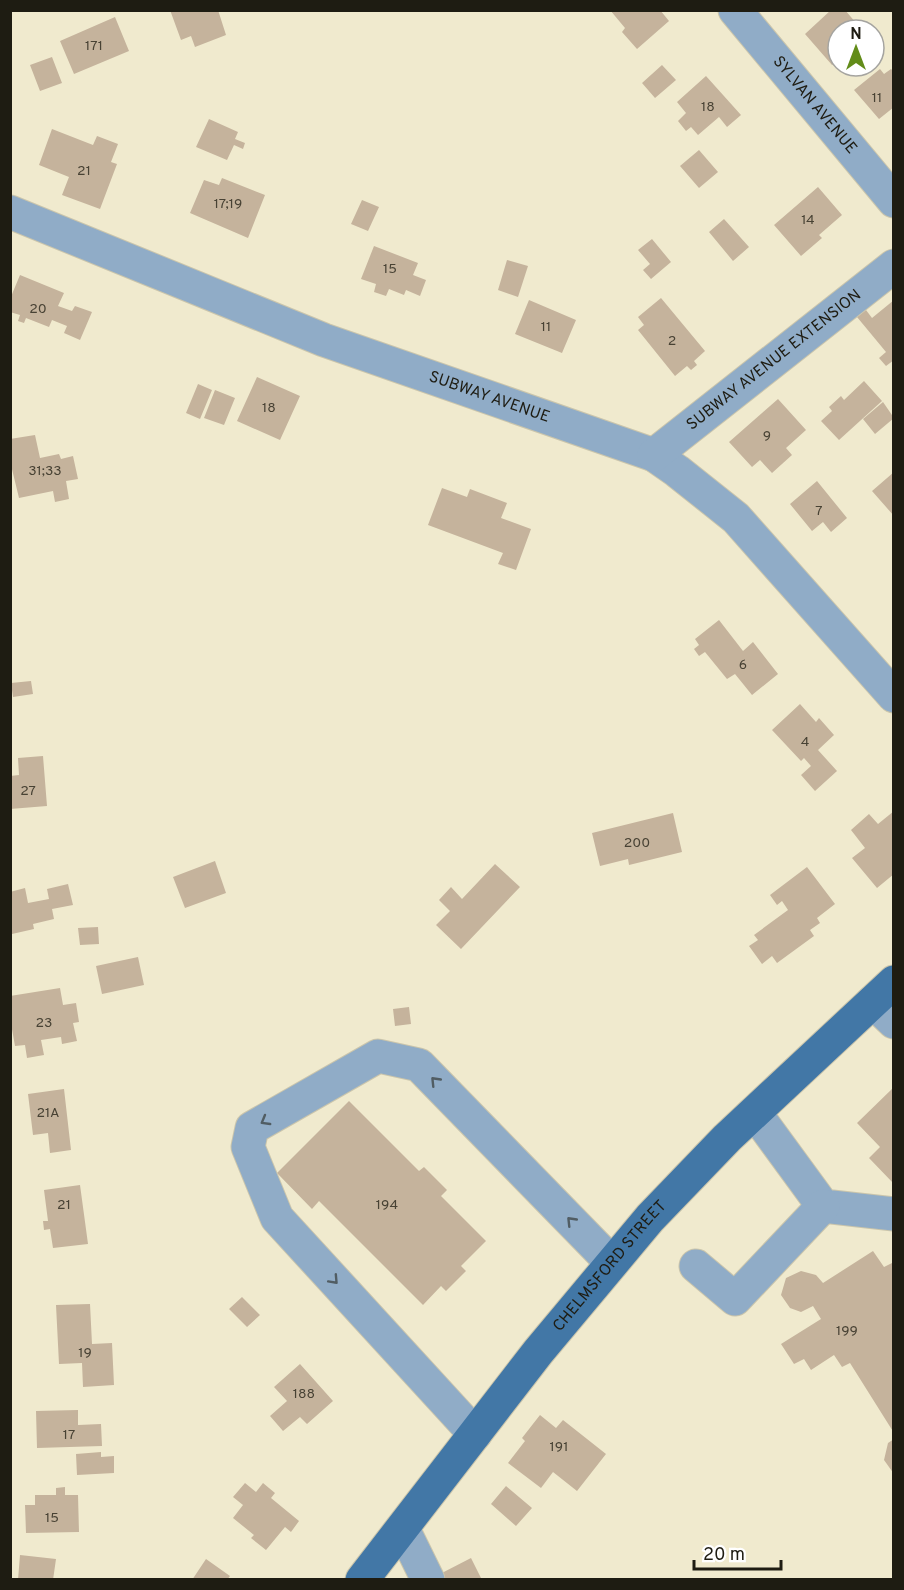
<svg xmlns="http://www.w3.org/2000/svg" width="904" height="1590" viewBox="0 0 904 1590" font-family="Overpass,sans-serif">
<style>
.building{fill:#c5b39c}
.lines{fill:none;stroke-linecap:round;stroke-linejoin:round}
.minor-casing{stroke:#cac5ac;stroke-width:35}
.major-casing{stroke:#cac5ac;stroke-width:35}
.minor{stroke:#90acc7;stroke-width:33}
.major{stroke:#4277a6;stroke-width:33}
.oneway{stroke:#515d63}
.labels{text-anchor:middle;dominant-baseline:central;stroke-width:5;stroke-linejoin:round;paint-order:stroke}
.number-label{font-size:14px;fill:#484234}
.street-label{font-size:16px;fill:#1e1c12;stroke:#fff}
</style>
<rect width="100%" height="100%" fill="#f0eace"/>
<path class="building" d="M170,10H218L226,35L195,47L191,36L181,40Z
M610,10H660L669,21L637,49L622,32L625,28Z
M831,10H845L862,30H838V60L832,65L805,34Z
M115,17L129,51L74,74L60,41Z
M52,57L62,83L40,91L30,65Z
M662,65L676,80L655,98L642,83Z
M880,69L884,74L891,69L894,72V107L879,119L854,90Z
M706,76L741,115L727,127L719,117L698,135L691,127L686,131L678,121L686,113L677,102Z
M209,119L238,132L235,139L245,143L243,149L234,145L227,160L196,147Z
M52,129L93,145L97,136L118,144L111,162L117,164L100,209L62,195L69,177L39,165Z
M699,150L718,172L699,188L680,166Z
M222,178L265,195L248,238L190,213L204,180L219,185Z
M818,187L842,215L819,235L822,238L801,256L774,225Z
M362,200L379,207L368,231L351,224Z
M724,219L749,247L733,261L709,232Z
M652,239L671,262L651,279L643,270L650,264L638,250Z
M374,246L418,263L413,275L426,280L420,296L406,290L404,295L389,289L386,296L374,292L376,284L361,279Z
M507,260L528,266L518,297L498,290Z
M20,275L64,293L58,306L72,311L75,306L92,312L80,340L64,333L67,326L52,320L49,327L26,318L24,323L18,321L20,315L10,312V299Z
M661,298L705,351L694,361L697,365L691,370L687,366L675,376L638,330L644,325L638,317Z
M529,300L576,320L562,353L515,334Z
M894,300V360L886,366L879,358L886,352L857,317L866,310L872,318Z
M257,377L300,396L280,440L237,421Z
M864,381L882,401L839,440L821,421L832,411L829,407L841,396L844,400Z
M198,384L212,390L200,419L186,413Z
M215,390L235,398L224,425L204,418Z
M778,399L806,430L786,448L792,455L772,473L760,460L752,467L729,442Z
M883,402L894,418L875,434L863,419Z
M35,435L40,458L59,454L61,459L73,456L78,479L66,481L69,499L55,502L53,491L19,498L10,461V439Z
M894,472V516L872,491Z
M817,481L847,518L831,532L823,522L812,531L790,504Z
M442,488L467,497L470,489L507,503L501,518L531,529L516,570L498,564L503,553L428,525Z
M719,620L743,651L753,642L778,674L752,695L735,674L727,679L705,652L699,656L694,649L699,645L695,639Z
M31,681L33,694L13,697L11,683Z
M800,704L816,722L819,718L834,735L818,750L837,771L815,791L801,775L811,766L804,758L801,761L772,730Z
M43,756L47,806L10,809V776L19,775L18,758Z
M894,811V874L877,888L852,858L865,848L851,830L869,814L878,824Z
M673,813L682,852L629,865L628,859L600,866L592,833Z
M215,861L226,893L185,908L173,877Z
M495,864L520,887L461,949L436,925L450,911L439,900L451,887L462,899Z
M807,867L835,904L817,918L820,923L810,930L814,936L777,963L772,956L762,964L749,946L758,940L754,935L788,910L782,901L777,905L770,895Z
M68,884L73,905L52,909L54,919L33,924L34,929L12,934L10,892L25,888L28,903L49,899L47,889Z
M98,927L99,944L80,945L78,928Z
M138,957L144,985L102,994L96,966Z
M60,988L63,1005L76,1003L79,1022L73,1023L77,1041L62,1044L61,1037L41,1040L44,1055L27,1058L25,1045L15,1046L10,1018V996Z
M409,1007L411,1024L395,1026L393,1009Z
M894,1087V1184L869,1158L880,1147L857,1123Z
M64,1089L71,1150L50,1153L48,1133L33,1135L28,1094Z
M349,1101L419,1171L424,1167L447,1190L441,1196L486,1241L461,1266L466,1271L446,1291L441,1286L423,1305L319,1201L312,1209L277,1173Z
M80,1185L88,1244L53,1248L50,1229L44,1230L43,1221H48L44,1190Z
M873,1251L884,1267L894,1262V1433L850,1363L842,1367L834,1355L811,1370L804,1359L794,1364L781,1344L821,1319L813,1306L801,1312L790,1308L781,1295L786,1278L801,1271L816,1275L823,1283Z
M242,1297L260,1315L247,1327L229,1309Z
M90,1304L92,1344L112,1343L114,1385L83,1387L82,1363L59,1364L56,1305Z
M300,1364L333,1401L307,1424L300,1417L283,1431L270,1416L287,1401L274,1387Z
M78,1410V1425L101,1424L102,1446L37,1448L36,1411Z
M540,1415L556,1428L563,1420L606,1454L577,1491L553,1472L541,1488L508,1463L525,1441L522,1438Z
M894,1439V1474L884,1460L888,1443Z
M101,1452V1457L114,1456V1473L77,1475L76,1454Z
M245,1483L256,1492L263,1483L275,1493L271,1498L299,1521L291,1532L285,1527L266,1550L251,1538L254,1535L233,1518L243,1505L233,1497Z
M506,1486L532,1508L516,1526L491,1504Z
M65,1487V1495H78L79,1532L26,1533L25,1505H35V1495H56V1488Z
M20,1555L56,1559L53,1580H18Z
M471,1558L482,1580H440L438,1575Z
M206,1559L230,1576L227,1580H192Z"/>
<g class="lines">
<defs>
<g id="minor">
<path id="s1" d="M735,10L894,201"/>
<path id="s2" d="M10,212L324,340L654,455L677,471L736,518L894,696"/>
<path id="s3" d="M654,455L894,266"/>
<path d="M873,1002L894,1022"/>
<path d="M755,1113L823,1206L894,1214"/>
<path d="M696,1266L735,1299L823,1206"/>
<path d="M475,1434L277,1218L248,1147L252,1128L378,1056L419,1065L612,1263"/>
<path d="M403,1529L428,1580"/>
</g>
<g id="major">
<path id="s4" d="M362,1580L538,1352L650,1218L727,1138L894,982"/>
</g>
</defs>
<use href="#minor" class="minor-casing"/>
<use href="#major" class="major-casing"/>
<use href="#minor" class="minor"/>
<use href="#major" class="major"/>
</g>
<defs><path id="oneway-chevron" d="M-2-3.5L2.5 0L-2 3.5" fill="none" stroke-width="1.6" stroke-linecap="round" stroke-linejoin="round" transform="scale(1.5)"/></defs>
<g class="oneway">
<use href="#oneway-chevron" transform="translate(435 1081) rotate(-134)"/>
<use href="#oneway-chevron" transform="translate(265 1121) rotate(150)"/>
<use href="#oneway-chevron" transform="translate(571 1221) rotate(-134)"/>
<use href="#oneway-chevron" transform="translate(334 1280) rotate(47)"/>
</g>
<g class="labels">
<g class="number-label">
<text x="94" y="46">171</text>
<text x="877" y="98">11</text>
<text x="708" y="107">18</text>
<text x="84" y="171">21</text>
<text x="228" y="204">17;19</text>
<text x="808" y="220">14</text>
<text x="390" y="269">15</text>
<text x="38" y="309">20</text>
<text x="546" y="327">11</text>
<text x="672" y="341">2</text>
<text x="269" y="408">18</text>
<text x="767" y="436">9</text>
<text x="45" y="471">31;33</text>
<text x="819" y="511">7</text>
<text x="743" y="665">6</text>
<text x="805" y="742">4</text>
<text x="28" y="791">27</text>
<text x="637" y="843">200</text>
<text x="44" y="1023">23</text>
<text x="48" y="1113">21A</text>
<text x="64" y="1205">21</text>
<text x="387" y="1205">194</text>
<text x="847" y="1331">199</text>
<text x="85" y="1353">19</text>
<text x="304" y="1394">188</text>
<text x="69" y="1435">17</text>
<text x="559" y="1447">191</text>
<text x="52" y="1518">15</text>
</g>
<g class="street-label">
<text stroke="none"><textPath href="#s1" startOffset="124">SYLVAN AVENUE</textPath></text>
<text stroke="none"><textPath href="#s3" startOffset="153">SUBWAY AVENUE EXTENSION</textPath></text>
<text stroke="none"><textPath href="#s2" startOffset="514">SUBWAY AVENUE</textPath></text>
<text stroke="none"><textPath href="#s4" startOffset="400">CHELMSFORD STREET</textPath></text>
</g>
</g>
<rect width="904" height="1590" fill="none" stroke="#1e1c12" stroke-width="24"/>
<g transform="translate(856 48)"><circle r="28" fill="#ffffff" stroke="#a5a4a0" stroke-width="1.5"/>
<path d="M0-4.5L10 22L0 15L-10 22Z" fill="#628c19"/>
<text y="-9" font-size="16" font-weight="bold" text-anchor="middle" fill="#1e1c12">N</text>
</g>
<path d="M694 1560v9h87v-9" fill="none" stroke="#1e1c12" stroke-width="3"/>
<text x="703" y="1560" font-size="18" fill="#1e1c12" stroke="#ffffff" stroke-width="4.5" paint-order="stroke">20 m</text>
</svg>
